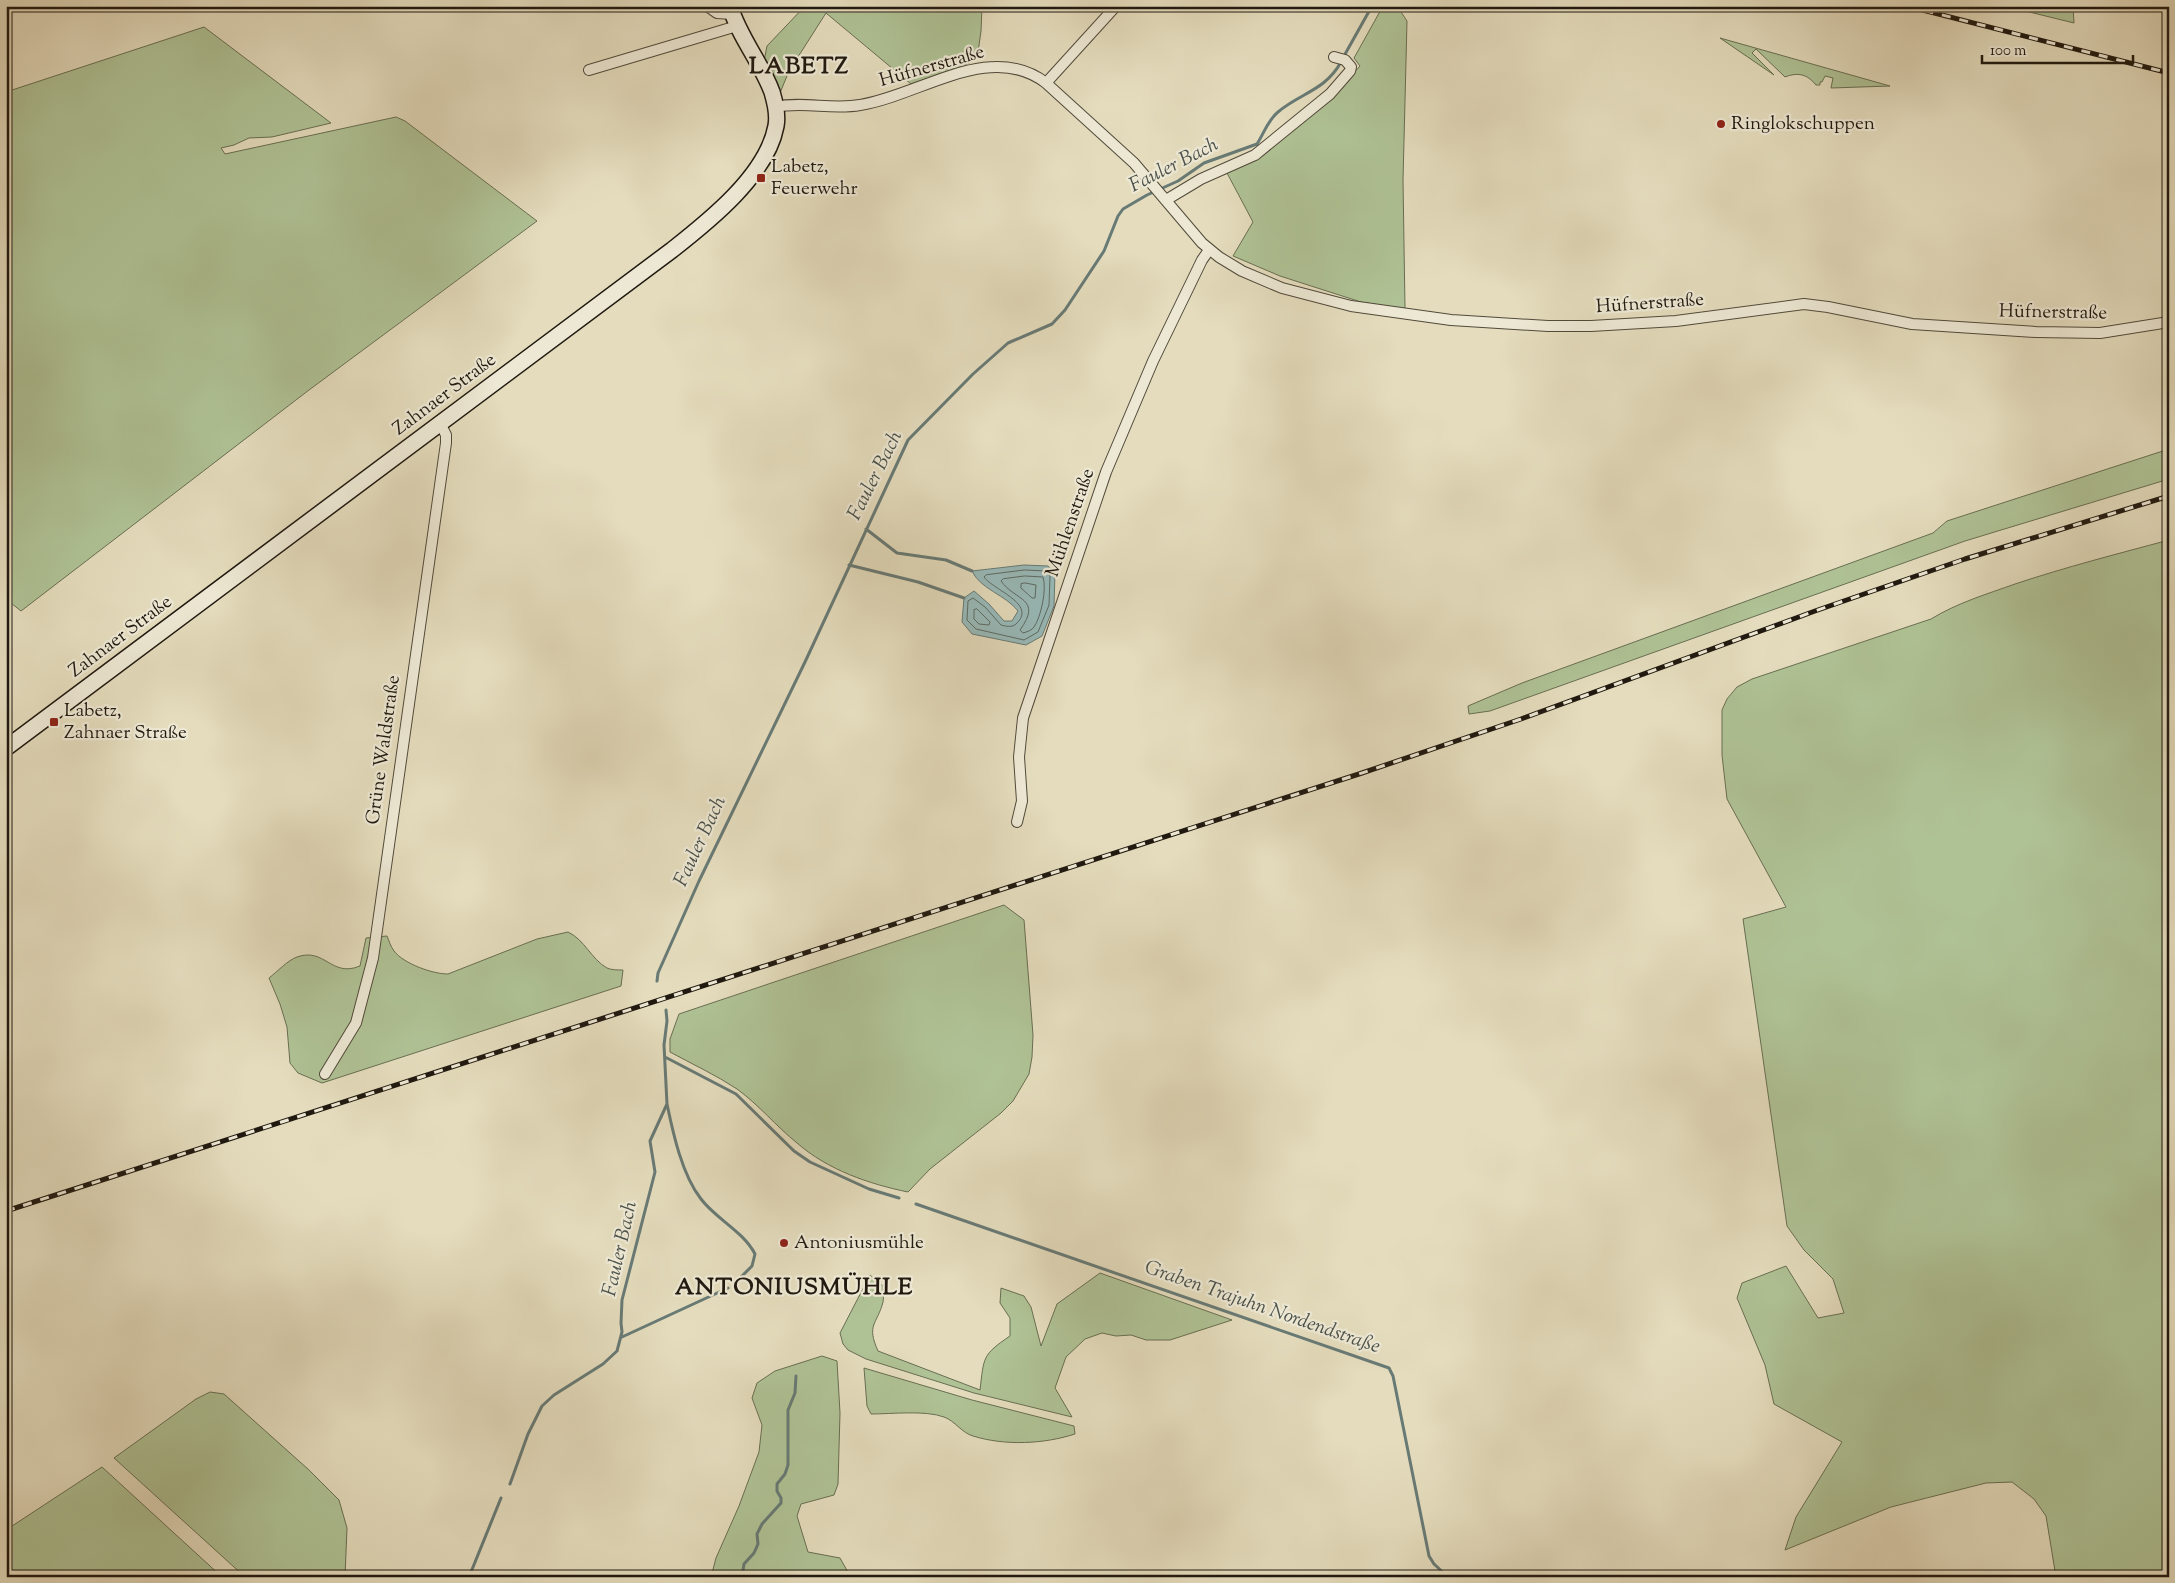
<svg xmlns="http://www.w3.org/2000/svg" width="2175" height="1583" viewBox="0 0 2175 1583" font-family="'Sorts Mill Goudy',serif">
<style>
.green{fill:#afc295;stroke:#686e52}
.water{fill:#98bab9;stroke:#687a75}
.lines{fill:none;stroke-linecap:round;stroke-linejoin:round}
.shore{stroke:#5c6a64;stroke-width:1}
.stream{stroke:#687a75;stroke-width:3}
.street-casing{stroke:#514a3b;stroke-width:12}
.secondary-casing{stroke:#201910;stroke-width:18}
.street{stroke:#ede8d4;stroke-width:10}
.secondary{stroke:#ede8d4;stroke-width:15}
.rail-casing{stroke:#201910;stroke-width:5}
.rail{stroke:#ede8d4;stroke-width:3;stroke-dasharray:9;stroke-linecap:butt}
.poi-dot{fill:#8f2418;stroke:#ede8d4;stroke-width:2}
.labels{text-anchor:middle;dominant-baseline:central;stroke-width:4.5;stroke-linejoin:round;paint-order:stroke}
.street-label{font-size:19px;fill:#201910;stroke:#ede8d4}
.poi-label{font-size:19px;fill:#201910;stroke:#ede8d4;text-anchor:start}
.water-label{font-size:20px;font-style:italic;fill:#4a514b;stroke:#ede8d4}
.district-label{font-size:24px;font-weight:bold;letter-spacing:1px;fill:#201910;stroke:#ede8d4}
</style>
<rect width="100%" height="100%" fill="#e4dcbd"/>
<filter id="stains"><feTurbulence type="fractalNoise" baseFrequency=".004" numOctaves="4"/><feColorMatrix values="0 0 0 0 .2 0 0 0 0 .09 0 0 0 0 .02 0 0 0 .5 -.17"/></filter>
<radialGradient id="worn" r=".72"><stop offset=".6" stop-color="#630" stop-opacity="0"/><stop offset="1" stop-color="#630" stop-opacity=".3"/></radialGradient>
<path class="green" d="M805,6H982L981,31L977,59L957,69L911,84L826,13L789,71L780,93L764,61L767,46Z
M1383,6H1397L1407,21L1403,180L1405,309L1361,302L1280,276L1233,256L1253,222L1227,173L1256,159L1336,93L1360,66L1354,58Z
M2005,6H2073L2074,23Z
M204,27L331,123L272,137L249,138L234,145L221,148L225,154L396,117L405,121L537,221L309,390L21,611L6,599V92Z
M1720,38L1890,86L1831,88L1833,78L1825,76L1822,82H1820V85H1816C1807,74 1798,72 1785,77L1756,49L1752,53L1774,75Z
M2169,449V479L1965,541L1490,711L1469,714L1468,706L1522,683L1933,533L1947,521Z
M2169,540V1577H2056L2046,1516L2034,1499L2012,1482L1986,1483L1891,1507L1785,1550L1796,1517L1842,1442L1774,1404L1765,1365L1737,1298L1742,1283L1786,1266L1818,1318L1844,1313L1833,1279L1804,1250L1787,1226L1743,919L1786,907L1727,799L1722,755V710L1727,699L1737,687L1752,679L1931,619C1957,603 1987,594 2015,584C2066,567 2117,554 2169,540Z
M1004,905L1024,920L1033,1035L1032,1057L1029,1074L1013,1101L1001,1113L930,1169L908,1192C869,1184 828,1170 797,1143C776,1126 759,1105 737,1089C716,1075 692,1064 670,1052V1039L679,1014Z
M568,932C585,940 591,959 607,968C611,970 618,970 623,970L621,986L322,1083L298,1073L290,1063L287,1027L280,1004L269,978C277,972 288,960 297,957C325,947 331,978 360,966L366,938L387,936C389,941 391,947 394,951C404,964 433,974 448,974L537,939Z
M1100,1273L1232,1320L1170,1340H1146L1131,1335L1116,1336L1102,1333L1085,1339L1066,1357L1055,1388L1072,1417L974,1393L866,1359L848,1350L843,1344L840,1333L870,1275L883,1286C883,1291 884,1297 883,1302C877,1325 866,1324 878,1351L980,1390C984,1357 982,1355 1010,1336V1318L1000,1303L1001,1288L1024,1296L1031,1307L1041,1346L1057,1304Z
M822,1356L837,1361L840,1413L838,1484L834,1495L801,1504L797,1516L808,1552L840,1558L849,1574L848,1577H711L716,1558L739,1506L759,1452L762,1425L752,1398L757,1383L775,1371Z
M864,1368L972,1400L1074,1426L1075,1434C1044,1444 1005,1446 973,1436C962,1433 955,1421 944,1417C925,1410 892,1414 871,1414L867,1406Z
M210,1392L224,1394L309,1470L339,1500L347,1528L345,1577H245L114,1458L196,1399Z
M102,1467L222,1577H6V1530Z"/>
<path class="water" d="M1024,565L1048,566L1055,574L1054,606L1042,636L1026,645L972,634L962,622L964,598L974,591L989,604L1004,621H1012L1018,611C1006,595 980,589 972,571Z"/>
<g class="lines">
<path class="shore" d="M1025,570L1045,571L1050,576L1049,605L1038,632L1024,640L976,629L967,620L968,601L973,598L985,607L1001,625C1005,626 1012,628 1016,624C1038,604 993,590 984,577L986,575Z
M1025,576L1043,577C1047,589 1041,617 1034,627C1032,630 1027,632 1023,633L1020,630C1043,598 1015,601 1001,581L1003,579Z
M1025,583L1036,585L1035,598H1032L1021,588V584Z
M977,609L990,622L989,625L979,624L974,619V610Z"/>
<path class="stream" d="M1344,56L1372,6
M866,529L897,553L946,560L972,571
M849,565L918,582L964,598
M657,981L658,973L699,881L805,662L908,440L973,374L1008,343L1052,324L1065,310L1104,251L1118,216L1123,209L1147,195L1178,181L1204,163L1257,144C1264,133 1268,120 1278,112C1300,93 1325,91 1341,62
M665,1057L736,1094L794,1151L810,1162L869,1189L899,1198
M667,1104C673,1133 682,1175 701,1199C716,1219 743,1231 755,1254L752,1266L738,1280
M916,1204L1389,1368L1393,1376L1429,1556L1434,1564L1448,1577
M622,1337L728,1288
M510,1484L528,1434L542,1406L554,1395L603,1364L617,1351L622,1332L621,1323L622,1300L655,1172L650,1141L667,1104L664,1045L667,1021L666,1010
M469,1577L501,1498
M742,1577L744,1564L754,1553L758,1544L757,1534L762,1524L781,1503V1498L777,1491V1484L785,1474L788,1465V1410L795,1393L796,1376"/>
<defs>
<path id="street" d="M707,6L717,13L732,14
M589,70L737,26
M1046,83L1116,6
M775,107C803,101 832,110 860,105C919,96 990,40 1046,83L1134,163L1202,243L1219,257L1242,271L1282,288L1351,306L1451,320L1548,326H1591L1676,321L1804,304L1828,307L1912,324L2036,332L2100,333L2169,322
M1166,200L1201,179L1255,155L1330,94L1350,71L1351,67L1345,60L1334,57
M1017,822L1022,801L1019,757L1023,718L1106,472L1153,361L1202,260L1209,250
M325,1074L356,1023L373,958L446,443V435L440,423"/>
<path id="secondary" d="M6,748L672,250C709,221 767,175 776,126C778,116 775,102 772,92C761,62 739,37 730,6"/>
</defs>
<use href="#street" class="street-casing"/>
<use href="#secondary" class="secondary-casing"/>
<use href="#street" class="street"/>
<use href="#secondary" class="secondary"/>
<defs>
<path id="rail" d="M1907,6L2169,73
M6,1211L1359,774L1521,719L1815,611L1965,559L2169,496"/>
</defs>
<use href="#rail" class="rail-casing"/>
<use href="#rail" class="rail"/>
</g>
<g class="poi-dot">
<circle cx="1721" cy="124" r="5"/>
<rect x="756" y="173" width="10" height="10" rx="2.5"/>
<rect x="49" y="717" width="10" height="10" rx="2.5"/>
<circle cx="784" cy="1243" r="5"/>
</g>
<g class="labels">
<g class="street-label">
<text transform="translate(932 67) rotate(-16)">Hüfnerstraße</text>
<text transform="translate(1650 304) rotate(-4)">Hüfnerstraße</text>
<text transform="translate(2053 313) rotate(1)">Hüfnerstraße</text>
<text transform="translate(445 395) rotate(-37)">Zahnaer Straße</text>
<text transform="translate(1071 523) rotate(-71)">Mühlenstraße</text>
<text transform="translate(121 637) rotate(-37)">Zahnaer Straße</text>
<text transform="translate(384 750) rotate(-82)">Grüne Waldstraße</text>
</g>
<g class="poi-label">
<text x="1731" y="124">Ringlokschuppen</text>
<text x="771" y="167">Labetz,<tspan x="771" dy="22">Feuerwehr</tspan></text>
<text x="64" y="711">Labetz,<tspan x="64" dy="22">Zahnaer Straße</tspan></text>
<text x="794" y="1243">Antoniusmühle</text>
</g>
<g class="water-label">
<text transform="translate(1174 166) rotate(-27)">Fauler Bach</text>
<text transform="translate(876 476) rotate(-63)">Fauler Bach</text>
<text transform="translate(701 842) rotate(-65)">Fauler Bach</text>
<text transform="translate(621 1249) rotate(-77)">Fauler Bach</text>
<text transform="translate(1262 1308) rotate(19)">Graben Trajuhn Nordendstraße</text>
</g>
<g class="district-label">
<text x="799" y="67">LABETZ</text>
<text x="794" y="1288">ANTONIUSMÜHLE</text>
</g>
</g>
<rect width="2175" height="1583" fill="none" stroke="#e4dcbd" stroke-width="25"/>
<rect x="8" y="8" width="2160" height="1568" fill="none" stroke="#201910" stroke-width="2.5"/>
<rect x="12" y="12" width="2150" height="1558" fill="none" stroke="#201910"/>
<path d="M1982 55v8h151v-8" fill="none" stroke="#201910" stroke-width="2.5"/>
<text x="1990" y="55" font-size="15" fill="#201910" stroke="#ede8d4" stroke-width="4" paint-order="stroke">100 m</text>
<rect width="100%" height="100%" filter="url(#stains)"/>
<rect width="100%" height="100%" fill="url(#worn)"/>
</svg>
